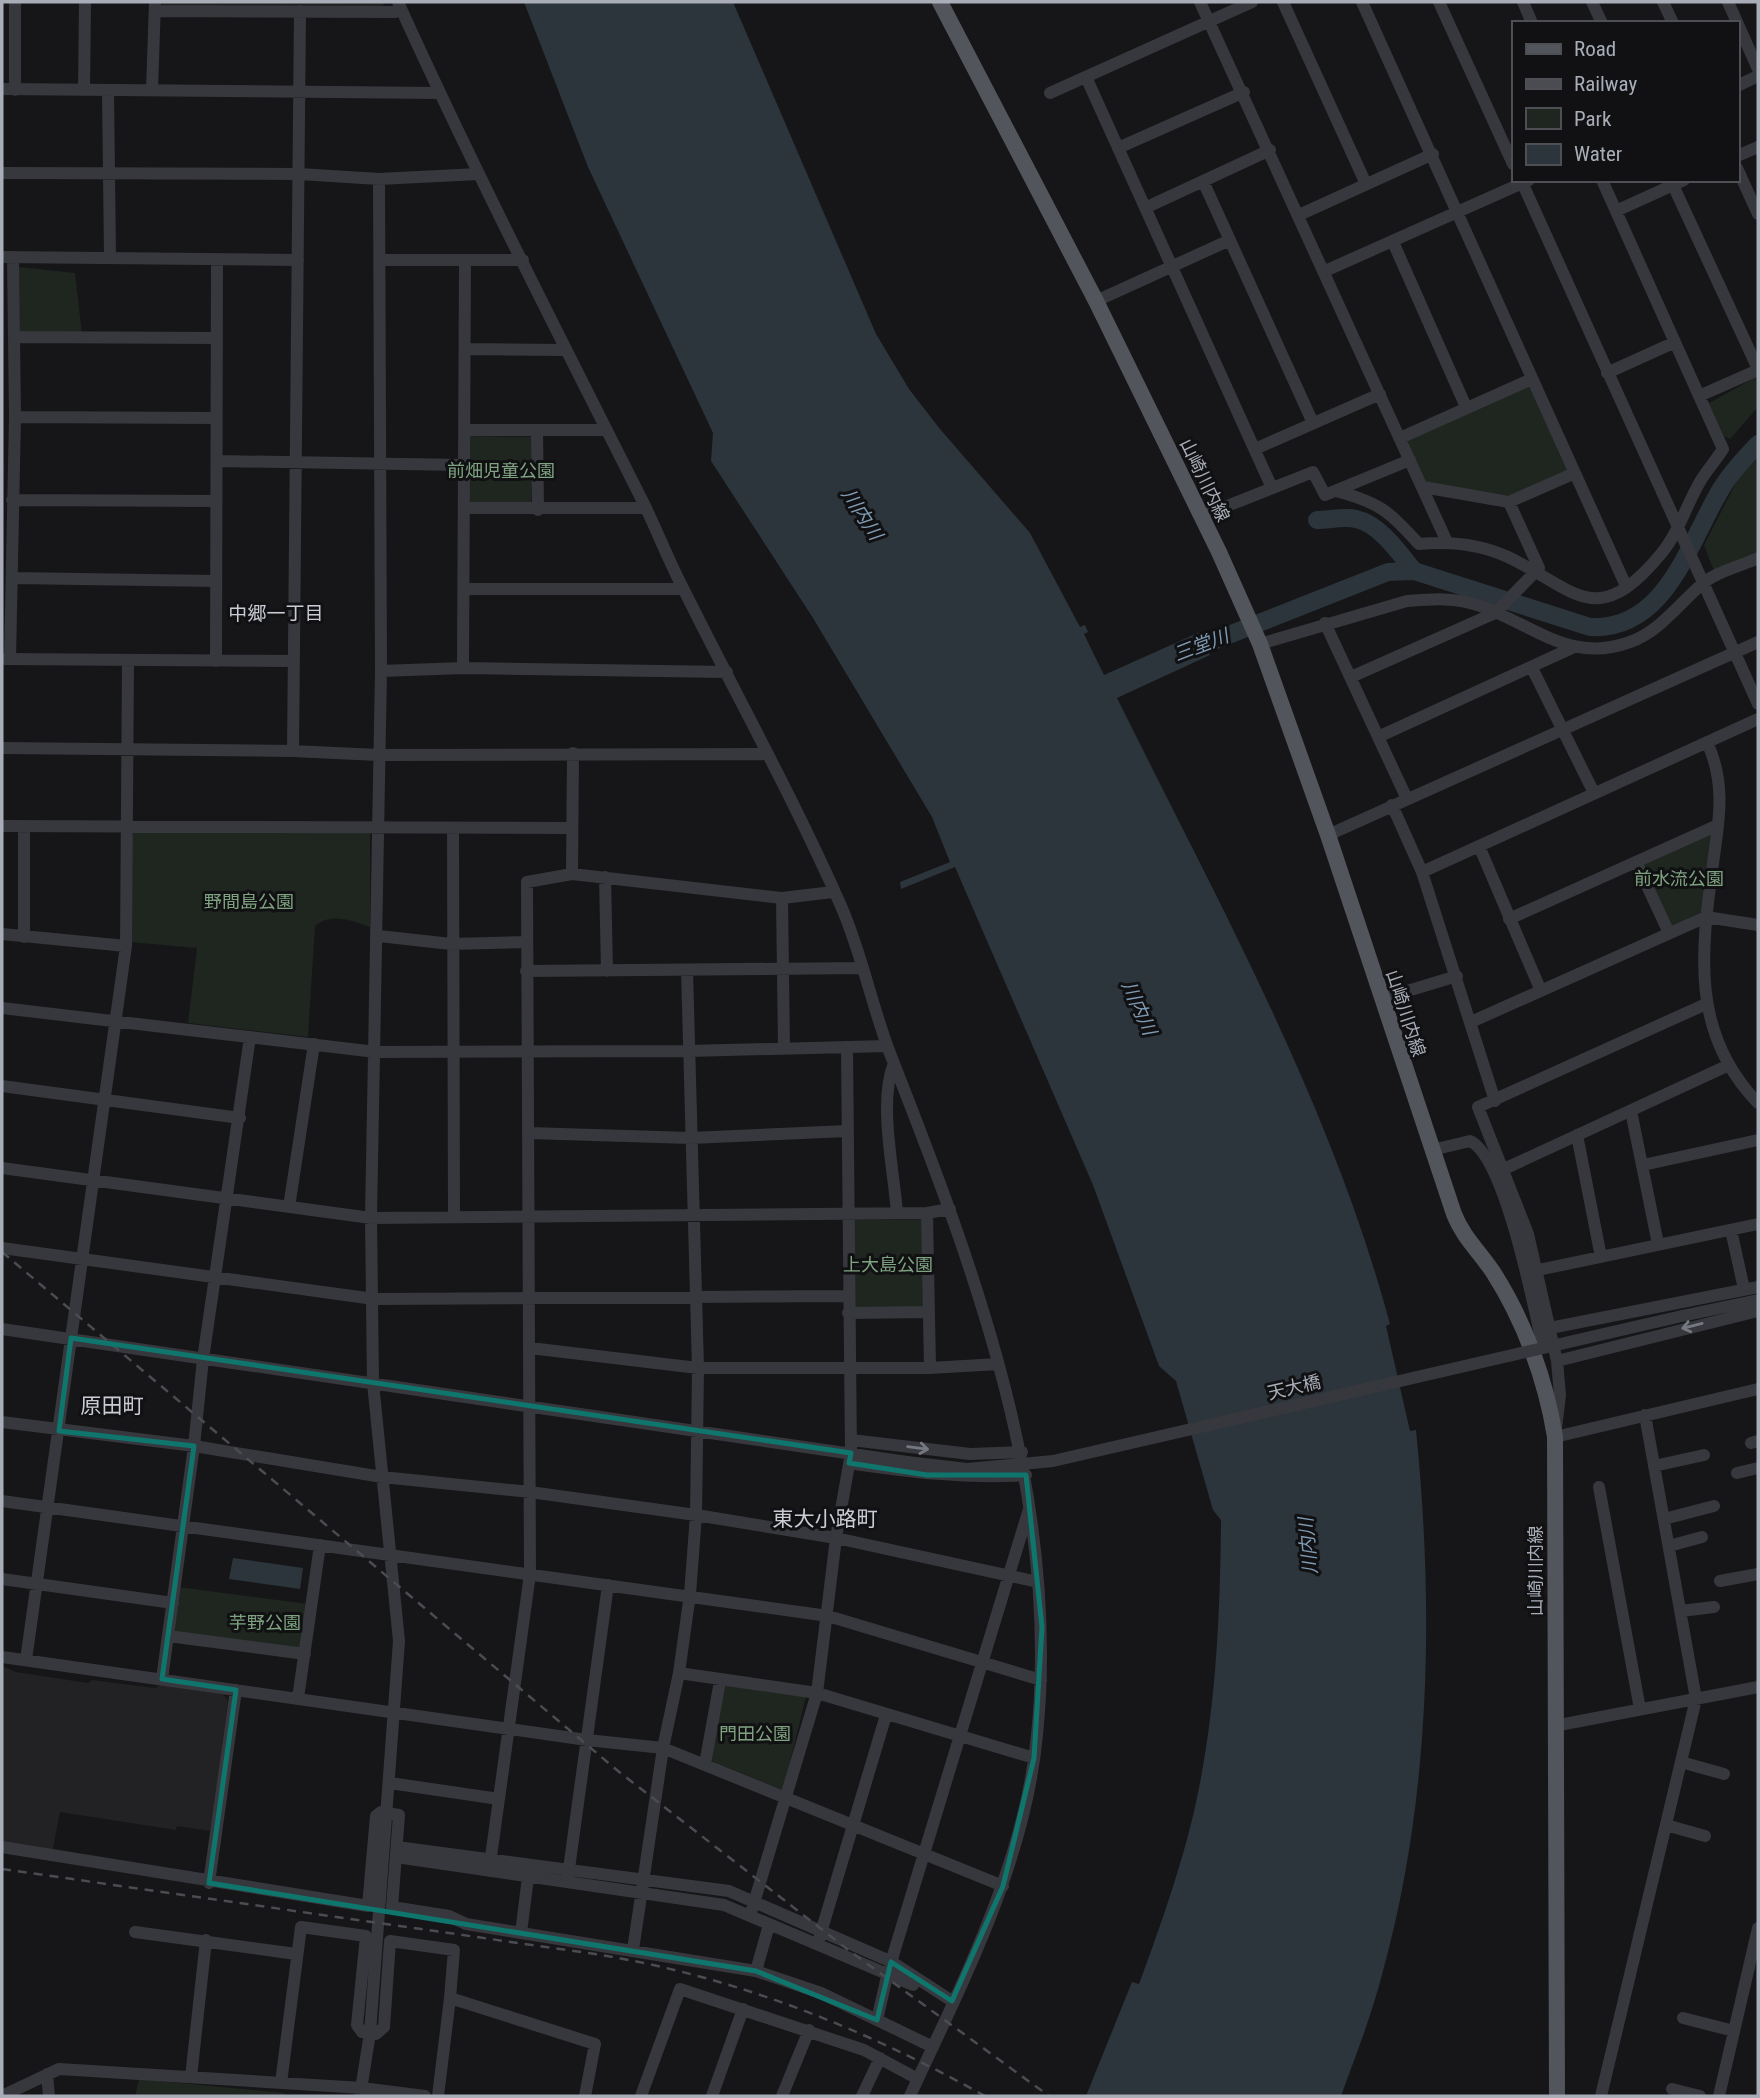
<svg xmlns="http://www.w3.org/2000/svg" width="1760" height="2098" viewBox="0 0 1760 2098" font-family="'Roboto Condensed','Noto Sans JP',sans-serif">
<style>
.built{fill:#222225}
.green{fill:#1e261f}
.water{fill:#2c353c}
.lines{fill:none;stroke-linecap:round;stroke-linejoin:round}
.river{stroke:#2c353c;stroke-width:18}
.minor{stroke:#37383d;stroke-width:12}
.major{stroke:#53555c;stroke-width:16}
.rail{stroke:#4a4c52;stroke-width:2.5;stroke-dasharray:9 7;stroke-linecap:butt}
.minor-bridge{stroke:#37383d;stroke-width:12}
.oneway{stroke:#757881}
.marked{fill:none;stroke:#0f766e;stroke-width:5;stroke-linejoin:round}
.labels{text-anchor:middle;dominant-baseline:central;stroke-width:6;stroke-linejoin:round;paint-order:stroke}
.park-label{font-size:18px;fill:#7fa381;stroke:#111113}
.street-label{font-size:18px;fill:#a8adb8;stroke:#111113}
.water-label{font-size:19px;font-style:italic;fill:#7f9bb3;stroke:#111113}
.neighbourhood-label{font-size:19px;fill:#c9ccd4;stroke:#111113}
.quarter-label{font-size:21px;fill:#c9ccd4;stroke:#111113}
</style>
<rect width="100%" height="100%" fill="#161618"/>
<path class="built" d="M160,2H385L386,3L382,6H163Z
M2,1666L16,1672L88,1683L92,1680L155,1688L160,1685L223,1694L228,1701L211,1831L177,1826L176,1830L60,1812L52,1853L2,1845Z"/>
<path class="green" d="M19,267L75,273L82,334L20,332Z
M1758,376V407L1730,439L1724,436L1709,403Z
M1528,385L1532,386L1569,468L1566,473L1513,496L1429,484L1423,481L1406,440Z
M470,436L533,437L531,505L469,503Z
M1758,458V551L1714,571L1704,545L1741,473Z
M134,830L370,832V927C352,921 331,912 315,926L308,1037L188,1023L197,948L130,942L131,833Z
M1709,833L1714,837L1703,911L1675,926L1668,925L1643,866L1645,862Z
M854,1220H922L924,1309L853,1310Z
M178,1587L308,1604L302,1647L298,1651L176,1634L173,1630Z
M722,1685L806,1697L783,1790L709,1760Z
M139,2079L284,2093L283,2096H135Z"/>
<path class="water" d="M524,2H733L876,334L909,389L940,429L1030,533L1080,627L1085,625L1088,632L1084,634L1104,675L1200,632L1210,655L1117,698C1218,902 1331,1104 1390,1324L1386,1326L1410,1431L1416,1430C1434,1609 1431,1796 1383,1971C1372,2014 1356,2055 1341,2096H1086L1132,1982L1139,1984C1156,1938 1173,1890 1186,1843C1215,1738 1220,1628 1221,1520L1213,1510L1176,1381L1159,1366L1093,1185L955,867L901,889L900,882L950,862L932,817L813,618L711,461L713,433L588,167Z
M233,1558L303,1568L300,1589L229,1579Z"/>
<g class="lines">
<path class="river" d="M1317,520C1329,520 1345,516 1356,519C1380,524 1400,554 1414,571
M1183,653L1388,572L1414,571L1590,627C1666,631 1689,542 1721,489C1731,472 1745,458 1758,444"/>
<path class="minor" d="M15,2V90
M398,2C474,170 559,335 642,500C657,530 669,562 685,592C737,697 794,799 841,906C862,954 872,1007 891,1056C976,1272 1061,1499 1037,1735C1025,1863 963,1981 910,2096
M1200,2L1447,542
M1283,2L1366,184
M1362,2L1626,586
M1439,2L1513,164
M1523,2L1532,23
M1592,2L1602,23
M1663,2L1673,23
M1728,2L1758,69
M155,11L395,12L400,7
M1086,77L1272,488
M1737,86L1758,76
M2,89L438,93
M84,90L85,2
M108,90L110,257
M152,90L155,2
M1050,93L1252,2
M1118,148L1244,92
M1737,156L1758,147
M1737,168L1758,214
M2,173L299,174L379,179L478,174
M1521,180L1758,704
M1203,181L1313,423
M1673,185L1758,369
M1145,208L1270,150
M1616,211L1684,180
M1299,215L1433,154
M1393,242L1466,407
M2,257L298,260
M380,260H523
M1325,271L1529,180
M1096,301L1230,240
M14,337L217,338
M466,349L565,350
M1607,373L1673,343
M1699,396L1758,370
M15,417L216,418
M466,430H606
M537,431L538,510
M1400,438L1532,379
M1255,449L1380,394
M217,461L463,465
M1423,487L1509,502L1575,473
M1336,491C1381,503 1388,511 1419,544C1449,541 1480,544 1508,557C1575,589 1596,632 1660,555C1679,533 1686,505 1701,480C1708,469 1716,460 1723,449L1602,180
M12,500L215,501
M465,508H646
M1202,516L1313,472L1325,495L1410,460
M13,578L216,581
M465,589H683
M1325,623L1407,799
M1260,644L1407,601C1432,599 1456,597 1480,606C1534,625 1570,664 1630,642C1659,632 1679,604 1701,585C1715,572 1741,566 1758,558
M4,659L294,661
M10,659L15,417L13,257
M216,661L217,260
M463,668L465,261
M1532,668L1594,793
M381,671L463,668L727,672
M1351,677L1495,613L1539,568L1509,502
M1378,737L1572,648
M1707,742C1725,781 1720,816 1714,856C1702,946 1688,1031 1758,1103
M2,748L293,751L378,755L767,754
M293,751L300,11
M1392,805L1422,872L1495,1101
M2,826L571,828
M24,826V937
M453,829L454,1217
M1328,835L1758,642
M1479,846L1541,991
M1636,862L1669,933
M1422,872L1758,719
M572,874L573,753
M605,877L607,971
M782,898L784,1048
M1509,919L1718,825
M2,934L126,946
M379,936L451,944L525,942
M526,971L862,968
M1381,999L1457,976
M1706,1004L1478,1107L1528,1234L1557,1361L1758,1311
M2,1008L376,1052L689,1051L887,1046
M1471,1022L1706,917L1758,925
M894,1063C878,1102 894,1171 897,1213
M2,1086L240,1118
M1631,1111L1658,1244
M528,1133L691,1138L847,1131
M1577,1135L1601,1257
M1432,1150L1470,1141C1505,1157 1534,1307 1543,1348
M1643,1165L1758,1140
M2,1168L371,1218L927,1213L950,1209
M1504,1169L1729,1065
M289,1207L314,1044
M927,1213L930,1368
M1731,1230L1744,1289
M2,1248L374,1299L848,1296
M1538,1270L1758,1224
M848,1313L929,1312
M1682,1316L1758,1300
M1550,1328L1758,1287
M2,1329L907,1462
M530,1348L698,1368H930L998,1364
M1557,1361L1560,1395L1555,1437L1758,1389
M2,1422L194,1446L382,1477L530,1492L696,1515L836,1538L1038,1582
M851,1440L970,1454L1022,1452
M1751,1443L1758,1441
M849,1463C909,1472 965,1479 1026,1475
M1654,1466L1704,1455
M1737,1473L1758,1468
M1599,1487L1640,1709
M2,1501L828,1616L1041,1680
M1664,1519L1714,1506
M1669,1546L1702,1537
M2,1579L173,1603
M1720,1581L1758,1574
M1681,1611L1714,1607
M168,1636L305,1654
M2,1657L587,1740L663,1748L1003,1886
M26,1660L126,946L128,661
M679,1673L817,1693L1034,1758
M162,1679L194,1446L203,1359L250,1037
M298,1698L320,1545
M1554,1726L1758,1687
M1681,1762L1724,1774
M705,1764L720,1681
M390,1783L499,1799
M1666,1825L1705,1836
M2,1847L368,1906L376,1816L381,1812L399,1815L392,1907L449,1916L466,1924L756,1971L821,1993L933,2047
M397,1847L729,1891L892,1962L952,2001
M396,1857L724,1905L913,1985
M489,1871L530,1574L527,882L572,874L782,898L833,892
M568,1876L608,1585
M209,1883L236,1690
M750,1916L817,1693L836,1538L851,1453L847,1047
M135,1932L296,1954
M521,1933L528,1877
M819,1939L886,1715
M633,1950L663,1748L679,1673L690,1594L696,1515L698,1368L687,970
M756,1971L769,1925
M1683,2018L1734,2031
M877,2020L888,1972L1029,1509
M47,2074L49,2096
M191,2077L206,1940
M281,2083L301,1927L366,1936L357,2025L362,2032L376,2034L384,2027L390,1941L454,1950L450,1998
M1672,2089L1700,2096
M2,2096L59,2069L362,2088L425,2096
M360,2096L370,2033L399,1641L373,1383L371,1218L381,671L379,179
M438,2096L450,1998L595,2044L585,2096
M641,2096L680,1989L864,2050L918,2079
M712,2096L743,2009
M782,2096L809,2030
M862,2096L880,2058
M1601,2096L1696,1699L1645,1415
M1719,2096L1758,1928"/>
<path class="major" d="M940,2L1096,301L1219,552L1260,644L1328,835L1454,1214C1463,1237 1479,1251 1493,1272C1524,1320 1546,1380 1555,1437L1557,2096"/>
<path class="rail" d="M2,1252L618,1771L847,1949L1049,2096
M2,1869L595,1954C734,1976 863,2028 985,2096"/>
<path class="minor-bridge" d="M907,1462L967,1469L1053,1461L1682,1316"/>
</g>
<defs><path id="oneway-shaft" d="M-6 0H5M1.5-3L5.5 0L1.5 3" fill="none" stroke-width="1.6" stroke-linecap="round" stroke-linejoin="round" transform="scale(1.75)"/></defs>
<g class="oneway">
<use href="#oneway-shaft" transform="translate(1692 1326) rotate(166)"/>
<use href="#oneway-shaft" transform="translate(918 1448) rotate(7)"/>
</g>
<path class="marked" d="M71,1338L851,1453L849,1463L927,1475H1026L1042,1627L1034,1758L1003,1886L952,2001L891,1962L877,2020L756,1971L209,1883L236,1690L162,1679L194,1446L59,1431Z"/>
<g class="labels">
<g class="park-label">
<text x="501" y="470">前畑児童公園</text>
<text x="1679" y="878">前水流公園</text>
<text x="249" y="901">野間島公園</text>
<text x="888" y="1264">上大島公園</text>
<text x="265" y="1622">芋野公園</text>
<text x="755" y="1733">門田公園</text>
</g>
<g class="street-label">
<text transform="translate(1205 480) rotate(64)">山崎川内線</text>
<text transform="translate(1406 1013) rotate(72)">山崎川内線</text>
<text transform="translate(1294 1387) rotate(-13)">天大橋</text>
<text transform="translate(1535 1571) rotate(-90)">山崎川内線</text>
</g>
<g class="water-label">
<text transform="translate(862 514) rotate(57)">川内川</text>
<text transform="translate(1201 645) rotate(-21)">三堂川</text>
<text transform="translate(1139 1008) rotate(66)">川内川</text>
<text transform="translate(1308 1546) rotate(-95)">川内川</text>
</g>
<g class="neighbourhood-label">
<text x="276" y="613">中郷一丁目</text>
</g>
<g class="quarter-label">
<text x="112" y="1406">原田町</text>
<text x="825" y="1519">東大小路町</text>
</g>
</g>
<rect width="1760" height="2098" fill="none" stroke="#a8adb8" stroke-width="7"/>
<rect x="1512" y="21" width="228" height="161" fill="#111113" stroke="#4d4f55" stroke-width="2"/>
<rect x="1526" y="44" width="35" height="10" fill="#53555c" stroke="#4d4f55" stroke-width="2"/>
<text x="1574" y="56" font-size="21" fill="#a8adb8">Road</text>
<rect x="1526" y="79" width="35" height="10" fill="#4a4c52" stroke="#4d4f55" stroke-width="2"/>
<text x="1574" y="91" font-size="21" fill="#a8adb8">Railway</text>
<rect x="1526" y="108" width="35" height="21" fill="#1e261f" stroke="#4d4f55" stroke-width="2"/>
<text x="1574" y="126" font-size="21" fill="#a8adb8">Park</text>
<rect x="1526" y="144" width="35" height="21" fill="#2c353c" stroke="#4d4f55" stroke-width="2"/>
<text x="1574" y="161" font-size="21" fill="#a8adb8">Water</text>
</svg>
